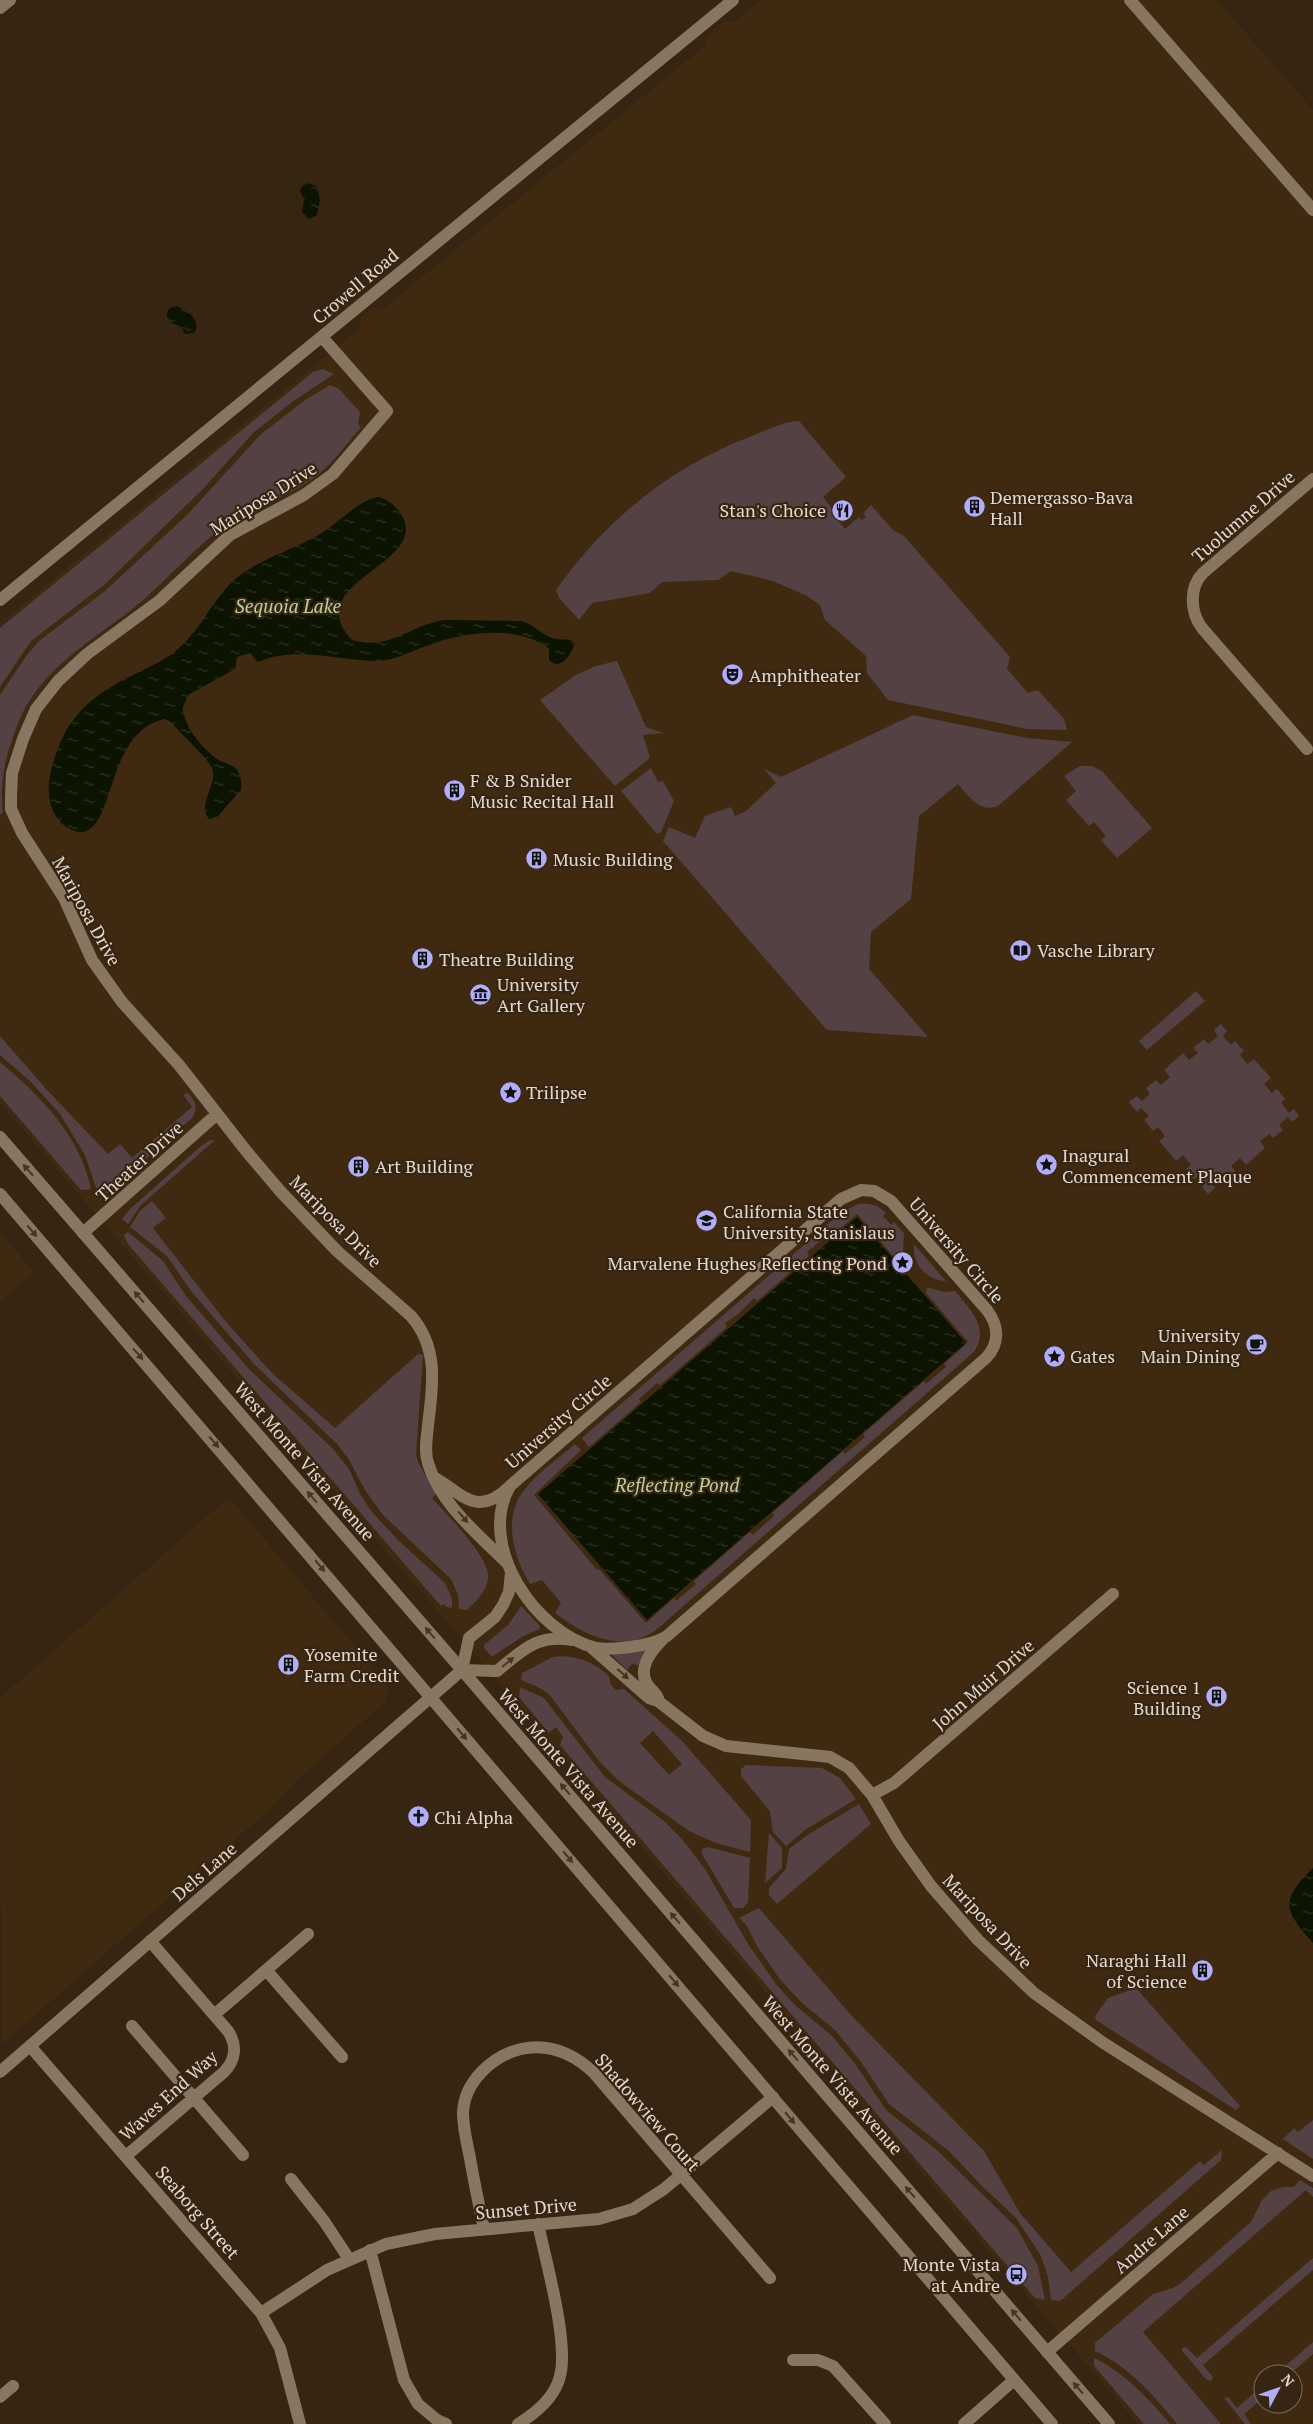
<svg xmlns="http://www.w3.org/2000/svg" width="1313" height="2424" viewBox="0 0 1313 2424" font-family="'PT Serif',serif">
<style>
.built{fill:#3f2a11;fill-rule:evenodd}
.green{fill:#544143;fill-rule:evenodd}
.water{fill:url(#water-ripples)}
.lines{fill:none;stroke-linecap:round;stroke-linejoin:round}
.minor{stroke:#897660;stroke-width:12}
.tertiary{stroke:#897660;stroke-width:12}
.secondary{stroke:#897660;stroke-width:12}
.oneway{fill:#473522}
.labels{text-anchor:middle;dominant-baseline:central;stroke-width:4.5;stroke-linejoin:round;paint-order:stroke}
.street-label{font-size:18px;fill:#e3d8cd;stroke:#362512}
.poi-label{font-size:18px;fill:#e3d8cd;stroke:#362512;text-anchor:start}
.water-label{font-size:19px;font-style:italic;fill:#bacf9c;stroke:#362512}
</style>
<defs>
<pattern id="water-ripples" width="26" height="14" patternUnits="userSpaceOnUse" patternTransform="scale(1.25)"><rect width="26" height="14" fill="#0c1300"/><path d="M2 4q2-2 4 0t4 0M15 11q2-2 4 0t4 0" fill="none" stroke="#2f3524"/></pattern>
</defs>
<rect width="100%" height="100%" fill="#362512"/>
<path class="built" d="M761,0H1217L1313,110V2424H1138L0,1103V623L359,329L360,318L374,307L384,308L705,46L706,37L713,31L724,22H734ZM1263,2374H1293V2404H1263Z
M0,1232L34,1272L0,1302Z
M229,1497L383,1680L388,1689L386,1701L298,1779L268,1811L1,2045L0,1698Z"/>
<path class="green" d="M323,369L334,374L292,402L253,433L202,490L105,584L31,641L0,687V628L313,372Z
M330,385L339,389L360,412L358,424L361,427C346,445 331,466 312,479C285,499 252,507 225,526C195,547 171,576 143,600C105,633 58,656 30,700C20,714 15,732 9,749C3,769 0,791 3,812L0,815V695L27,655L39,641L105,591L188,514L260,435L305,400Z
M799,421L846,477L823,497L837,515L835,517L845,529L859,517L862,520L866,517L863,513L871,505L893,530L904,536L1010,657L1007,669L1028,693L1038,690L1064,719L1067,730L1027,729L888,700L867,673L866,656L825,620L820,605L807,596L773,581L731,571L718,580L662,582L650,593L592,603L579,620L559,598L556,590C605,520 672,466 752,436C767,430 782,422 799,421Z
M617,661L646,727L663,733L643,735L650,758L615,786L540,700L576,675L596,666Z
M913,715L1027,738L1072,742L998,806C979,813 969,796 958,784L919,816L911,899L871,932L869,969L928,1037L827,1030L663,841L669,827L695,838L705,816L731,807L735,816L746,811L776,783L764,769L781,777Z
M1080,766H1092L1102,771L1152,828L1117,858L1101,840L1106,836L1094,822L1089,826L1066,800L1076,791L1064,776Z
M651,768L658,782L663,781L674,801L661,832L657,834L621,791Z
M1196,991L1205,1001L1147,1050L1139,1041Z
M1221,1024L1227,1031L1223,1036L1231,1045L1235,1041L1244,1051L1240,1055L1247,1064L1254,1059L1271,1078L1264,1084L1272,1093L1277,1089L1285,1099L1281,1103L1289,1113L1294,1109L1299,1116L1292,1122L1288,1117L1279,1125L1283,1130L1273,1138L1269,1134L1260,1141L1265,1148L1246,1165L1240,1158L1231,1166L1235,1171L1225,1179L1221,1175L1212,1183L1215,1188L1208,1194L1202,1187L1206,1183L1199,1175L1194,1179L1186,1169L1191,1165L1183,1155L1176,1161L1159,1141L1165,1136L1158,1127L1153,1131L1144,1120L1149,1116L1141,1108L1137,1112L1129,1102L1137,1096L1142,1101L1150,1094L1146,1088L1156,1080L1161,1085L1170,1077L1164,1070L1183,1053L1189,1060L1198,1053L1193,1048L1204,1039L1208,1044L1218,1036L1214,1030Z
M0,1036L47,1090L108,1154L120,1144L132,1158L192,1107L184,1096L185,1093L189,1094C196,1101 198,1110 192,1118L106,1194L96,1188L85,1155L60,1114L31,1082L0,1055Z
M0,1062C40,1096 80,1135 91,1189L81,1190L0,1096Z
M211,1140H215L140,1206L128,1224L122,1219L129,1210L201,1146Z
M152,1201L166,1218L153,1228L226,1322L272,1373L335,1428L418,1354L423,1355L416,1454L418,1462L436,1494L432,1498C446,1514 492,1559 488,1579C486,1592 476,1601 467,1610L459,1609L458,1595L451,1579L383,1515L365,1490L348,1458L337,1444L254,1364L191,1291L167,1256L130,1227L140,1211Z
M859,1204C871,1203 878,1205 886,1213L883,1216L891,1225L894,1222L904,1233L903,1250L904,1261L899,1263L857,1214L834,1234L831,1232L807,1252L809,1256L757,1301L754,1298L738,1314L725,1323L727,1327L660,1385L657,1383L639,1399L641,1402L589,1447L582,1438L843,1211Z
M128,1232L163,1261L186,1296L248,1368L333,1449L349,1469L361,1496L372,1512L399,1541L445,1583L452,1598V1608L447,1607L443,1604L441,1606L128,1244L124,1235Z
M914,1244L946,1281C926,1280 912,1264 914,1244Z
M927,1287L944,1292L955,1291C970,1309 990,1328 974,1352L656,1630C622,1654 585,1636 555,1613L561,1603L542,1580L530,1584C514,1558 503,1520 522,1493C535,1474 558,1459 575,1444L581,1450L534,1495L597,1570L599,1569L646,1623L674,1598L676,1601L696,1584L694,1581L750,1532L753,1535L774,1516L772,1513L843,1451L845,1454L865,1437L863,1434L924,1381L926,1384L946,1367L944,1364L968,1342L926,1293Z
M521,1606L540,1626V1629L523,1636L492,1657L484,1648V1645L508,1625Z
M647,1649L638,1665L632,1664L627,1670L612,1655Z
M553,1657C574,1654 594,1662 609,1676L611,1685L616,1690L624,1689L682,1741L751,1820L750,1852L716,1843L689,1831L619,1781L599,1761L549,1694L536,1686L521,1680L522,1673ZM653,1731L682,1764L669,1775L640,1743Z
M520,1687L544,1698L605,1777L664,1821L681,1838L705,1869L748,1944L776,1984L795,2005L832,2036L856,2065L886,2110L938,2151L1017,2228L1038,2266L1045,2300L1035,2298L560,1745L563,1737L556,1727L549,1733L519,1697Z
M746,1765L822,1768L840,1778L856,1799L805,1830L786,1846L773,1832L770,1811L741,1776V1769Z
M859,1804L871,1824L777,1904L769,1895V1888L786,1869L789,1849L806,1836Z
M769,1833L782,1848V1868L765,1883Z
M708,1847L750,1858L748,1902L743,1908H734L702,1854V1849Z
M759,1908L851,2015L984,2151L1020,2213L1071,2272L1200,2161L1204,2165L1222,2150L1221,2160L1067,2295L1060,2301L1051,2300L1048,2277L1041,2256L1016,2218L981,2185L949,2151L889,2104L861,2062L835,2030L802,2003L779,1978L757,1946L747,1926L739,1918Z
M1136,1988L1240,2106L1236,2110L1096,2020L1095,2016L1108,1998Z
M1313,2120V2159L1283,2139L1294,2128L1298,2132Z
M1300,2180L1313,2188V2197L1306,2190L1143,2332L1221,2424H1177C1155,2396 1128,2366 1095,2351V2343L1153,2294L1173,2288L1181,2283L1251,2222L1262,2200L1271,2191L1283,2187H1294Z
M1313,2258V2270L1203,2365L1213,2377L1211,2381L1207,2380L1182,2351V2348L1186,2347L1197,2358Z
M1313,2342V2354L1290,2374H1276Z
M1094,2358C1124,2372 1149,2399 1170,2424H1144L1094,2366Z
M1263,2385V2398L1244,2414L1251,2424H1245L1224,2398L1228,2397L1237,2408Z"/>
<path class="water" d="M309,183L317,187L320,200L317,215L309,219L302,212L304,200L300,191L302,186Z
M177,306C188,310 202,321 194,333L185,334L180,326L172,323L167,318C166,310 170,307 177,306Z
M377,497C386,498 393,504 399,511C438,564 296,580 352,640C390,651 410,625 444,620L520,621C533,623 540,634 552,638C560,641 567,637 575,643C571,654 561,672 549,660V649L547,647C515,625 464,632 429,645C414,650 396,660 379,661C339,661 297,645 258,662L250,653L237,657L235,669L188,695L183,707C183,726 202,748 217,759C224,763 233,764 238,771C241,777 242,784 241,790L217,817L209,819C197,805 216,786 213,771C210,759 182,736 173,724L165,719C104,731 116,835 79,832C66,830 56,820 52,808C46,793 49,775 54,760C67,716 93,694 133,675C149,667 166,660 179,648C200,630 211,603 231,583C258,557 299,550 329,528C344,517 358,502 377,497Z
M857,1217L966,1343L647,1620L538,1494Z
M1313,1868V1943C1283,1909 1280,1901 1313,1868Z"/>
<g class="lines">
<path class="minor" d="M1130,0L1313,210
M0,8L10,0
M322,337L387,411L333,474L304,495L230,535L159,601L87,654L58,681L36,709L23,739L12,773L11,797V809L22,833L64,898L92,960L122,1002L179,1065L247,1152L281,1192L337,1251L411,1316C439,1348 433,1386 428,1425C427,1438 424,1451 428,1463C440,1504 479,1535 508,1564
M0,600L733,0
M1307,749L1202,628C1190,612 1189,587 1203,573L1313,479
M861,1190L874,1191L891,1201L987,1310C999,1326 1000,1343 986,1358L667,1636C656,1643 643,1645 630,1647C619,1648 608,1650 596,1648C535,1633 476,1545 510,1486L841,1199Z
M83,1233L217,1114
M435,1478C463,1494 476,1518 509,1487
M511,1572L509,1592L503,1605L495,1617L469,1638L462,1670L497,1671C523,1650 537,1634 572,1640
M592,1648L649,1698L658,1701L703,1736L726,1746L821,1756L830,1757L849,1768L872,1795L899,1841L931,1886L978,1940L1034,1993L1102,2042L1313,2176
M658,1698C655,1691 649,1689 646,1682C638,1666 653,1649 663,1639
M872,1795L894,1783L1113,1594
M266,1970L342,2057
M214,2015L308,1934
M132,2026L243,2155
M30,2046L261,2313L280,2348L300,2424
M126,2156L224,2072C236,2060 237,2045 228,2031L150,1941
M291,2179L324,2221L349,2259
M484,2229C479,2205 474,2182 470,2158C467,2143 463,2128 463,2113C464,2082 492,2056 521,2049C549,2043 574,2054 594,2073L770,2278
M370,2250L404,2380L418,2404L437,2420L446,2424
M261,2313L327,2270L386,2244L435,2234L599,2219L633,2209L664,2189L773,2097
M1047,2352L1278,2153
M793,2360H818L833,2366L885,2424
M0,2397L13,2386
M518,2424C536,2413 555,2398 560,2376C569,2342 546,2262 538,2224
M964,2424L1014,2380"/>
<path class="tertiary" d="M0,2072L462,1670"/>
<path class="secondary" d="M0,1137L462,1670L1109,2424
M0,1194L1052,2424"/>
</g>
<defs><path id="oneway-solid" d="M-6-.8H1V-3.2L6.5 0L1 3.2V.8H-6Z" transform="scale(1.25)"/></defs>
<g class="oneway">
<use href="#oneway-solid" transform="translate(28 1170) rotate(-131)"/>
<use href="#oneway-solid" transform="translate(32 1231) rotate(49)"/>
<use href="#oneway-solid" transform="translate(139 1297) rotate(-131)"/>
<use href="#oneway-solid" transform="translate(138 1354) rotate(49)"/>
<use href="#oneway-solid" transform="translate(214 1442) rotate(49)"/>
<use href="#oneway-solid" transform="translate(312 1497) rotate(-131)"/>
<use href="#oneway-solid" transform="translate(463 1517) rotate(49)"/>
<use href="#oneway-solid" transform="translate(320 1566) rotate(50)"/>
<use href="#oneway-solid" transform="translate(430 1633) rotate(-131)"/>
<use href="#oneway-solid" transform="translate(508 1662) rotate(-39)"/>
<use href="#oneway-solid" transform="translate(623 1674) rotate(42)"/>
<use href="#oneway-solid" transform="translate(462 1734) rotate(50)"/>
<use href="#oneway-solid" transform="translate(565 1789) rotate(-131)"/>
<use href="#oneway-solid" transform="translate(568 1857) rotate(50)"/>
<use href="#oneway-solid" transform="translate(675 1918) rotate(-131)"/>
<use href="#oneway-solid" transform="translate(674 1981) rotate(50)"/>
<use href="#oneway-solid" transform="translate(793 2055) rotate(-131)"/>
<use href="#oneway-solid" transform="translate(790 2118) rotate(50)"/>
<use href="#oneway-solid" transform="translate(910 2192) rotate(-131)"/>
<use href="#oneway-solid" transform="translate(1016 2315) rotate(-131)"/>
<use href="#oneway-solid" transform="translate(1078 2388) rotate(-131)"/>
</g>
<defs>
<symbol id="building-disc" viewBox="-11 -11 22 22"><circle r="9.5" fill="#b2adf9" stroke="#362512"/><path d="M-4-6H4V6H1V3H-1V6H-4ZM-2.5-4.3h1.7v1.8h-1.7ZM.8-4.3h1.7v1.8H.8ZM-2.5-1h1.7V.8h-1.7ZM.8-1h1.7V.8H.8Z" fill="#111"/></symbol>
<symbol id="restaurant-disc" viewBox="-11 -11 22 22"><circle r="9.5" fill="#b2adf9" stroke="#362512"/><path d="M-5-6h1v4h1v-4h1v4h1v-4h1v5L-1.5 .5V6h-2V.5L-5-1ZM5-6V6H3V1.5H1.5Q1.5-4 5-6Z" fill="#111"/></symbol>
<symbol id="theatre-disc" viewBox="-11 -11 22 22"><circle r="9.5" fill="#b2adf9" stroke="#362512"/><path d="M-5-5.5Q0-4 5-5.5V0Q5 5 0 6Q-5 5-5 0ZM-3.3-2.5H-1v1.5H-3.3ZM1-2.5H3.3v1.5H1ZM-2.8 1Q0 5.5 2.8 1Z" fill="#111"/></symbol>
<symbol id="library-disc" viewBox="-11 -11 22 22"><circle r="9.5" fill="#b2adf9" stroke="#362512"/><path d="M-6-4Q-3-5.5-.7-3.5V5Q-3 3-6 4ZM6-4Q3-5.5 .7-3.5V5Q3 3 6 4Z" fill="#111"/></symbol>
<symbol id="museum-disc" viewBox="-11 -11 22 22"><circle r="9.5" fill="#b2adf9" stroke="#362512"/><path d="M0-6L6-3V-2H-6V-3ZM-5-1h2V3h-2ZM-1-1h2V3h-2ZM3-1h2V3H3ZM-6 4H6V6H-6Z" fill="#111"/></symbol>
<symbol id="sight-disc" viewBox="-11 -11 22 22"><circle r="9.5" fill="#b2adf9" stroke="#362512"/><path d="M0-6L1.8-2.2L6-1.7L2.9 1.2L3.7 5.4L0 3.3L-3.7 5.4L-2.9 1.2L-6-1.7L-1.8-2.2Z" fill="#111"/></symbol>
<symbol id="university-disc" viewBox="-11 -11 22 22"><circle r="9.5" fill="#b2adf9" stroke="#362512"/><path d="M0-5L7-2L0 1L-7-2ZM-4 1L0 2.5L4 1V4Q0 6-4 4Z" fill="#111"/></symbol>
<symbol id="cafe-disc" viewBox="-11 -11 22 22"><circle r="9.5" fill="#b2adf9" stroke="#362512"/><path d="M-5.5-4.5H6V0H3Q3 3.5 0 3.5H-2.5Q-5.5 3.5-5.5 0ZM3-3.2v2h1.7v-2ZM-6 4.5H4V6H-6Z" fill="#111"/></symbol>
<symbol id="church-disc" viewBox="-11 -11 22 22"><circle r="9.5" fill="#b2adf9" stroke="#362512"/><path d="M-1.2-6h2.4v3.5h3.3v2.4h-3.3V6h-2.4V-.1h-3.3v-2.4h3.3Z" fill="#111"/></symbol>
<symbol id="bus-disc" viewBox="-11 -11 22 22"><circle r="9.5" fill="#b2adf9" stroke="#362512"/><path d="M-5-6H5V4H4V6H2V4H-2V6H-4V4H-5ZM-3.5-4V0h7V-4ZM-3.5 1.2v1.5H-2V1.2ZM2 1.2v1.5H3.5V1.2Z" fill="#111"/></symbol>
</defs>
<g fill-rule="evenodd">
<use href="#building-disc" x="962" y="494" width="25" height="25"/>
<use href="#restaurant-disc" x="830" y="498" width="25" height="25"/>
<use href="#theatre-disc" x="720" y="662" width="25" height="25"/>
<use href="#building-disc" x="442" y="778" width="25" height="25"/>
<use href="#building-disc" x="524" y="846" width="25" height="25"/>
<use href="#library-disc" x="1008" y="938" width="25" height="25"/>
<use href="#building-disc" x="410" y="946" width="25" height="25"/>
<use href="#museum-disc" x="468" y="982" width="25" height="25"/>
<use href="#sight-disc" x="498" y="1080" width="25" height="25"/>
<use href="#sight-disc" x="1034" y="1152" width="25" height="25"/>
<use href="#building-disc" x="346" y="1154" width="25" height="25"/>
<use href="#university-disc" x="694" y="1208" width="25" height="25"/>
<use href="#sight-disc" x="890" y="1250" width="25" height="25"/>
<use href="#cafe-disc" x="1244" y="1332" width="25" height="25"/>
<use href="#sight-disc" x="1042" y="1344" width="25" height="25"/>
<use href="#building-disc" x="276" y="1652" width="25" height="25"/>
<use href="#building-disc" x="1204" y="1684" width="25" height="25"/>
<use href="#church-disc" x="406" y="1804" width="25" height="25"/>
<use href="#building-disc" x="1190" y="1958" width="25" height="25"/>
<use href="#bus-disc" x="1004" y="2262" width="25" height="25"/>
</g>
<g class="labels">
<g class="street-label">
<text transform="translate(355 286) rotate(-40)">Crowell Road</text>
<text transform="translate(263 498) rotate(-32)">Mariposa Drive</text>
<text transform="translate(1243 516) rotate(-41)">Tuolumne Drive</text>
<text transform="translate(87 911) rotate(61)">Mariposa Drive</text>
<text transform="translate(139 1161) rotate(-42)">Theater Drive</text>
<text transform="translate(336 1221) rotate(45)">Mariposa Drive</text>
<text transform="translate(957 1250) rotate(49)">University Circle</text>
<text transform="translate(558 1421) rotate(-41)">University Circle</text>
<text transform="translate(305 1461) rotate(49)">West Monte Vista Avenue</text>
<text transform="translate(983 1684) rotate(-41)">John Muir Drive</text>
<text transform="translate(569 1768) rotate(49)">West Monte Vista Avenue</text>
<text transform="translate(204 1871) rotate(-41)">Dels Lane</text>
<text transform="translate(988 1921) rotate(47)">Mariposa Drive</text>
<text transform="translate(833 2075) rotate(49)">West Monte Vista Avenue</text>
<text transform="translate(168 2095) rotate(-42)">Waves End Way</text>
<text transform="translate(648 2112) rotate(49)">Shadowview Court</text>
<text transform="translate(526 2208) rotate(-5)">Sunset Drive</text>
<text transform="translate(198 2212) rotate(49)">Seaborg Street</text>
<text transform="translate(1151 2239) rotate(-41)">Andre Lane</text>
</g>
<g class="poi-label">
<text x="990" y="497">Demergasso-Bava<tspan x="990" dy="21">Hall</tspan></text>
<text x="826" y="510" text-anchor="end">Stan's Choice</text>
<text x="749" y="675">Amphitheater</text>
<text x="470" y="780">F &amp; B Snider<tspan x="470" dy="21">Music Recital Hall</tspan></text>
<text x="553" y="859">Music Building</text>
<text x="1037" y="950">Vasche Library</text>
<text x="439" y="959">Theatre Building</text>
<text x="497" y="984">University<tspan x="497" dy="21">Art Gallery</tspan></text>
<text x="526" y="1092">Trilipse</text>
<text x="1062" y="1155">Inagural<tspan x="1062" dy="21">Commencement Plaque</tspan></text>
<text x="375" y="1166">Art Building</text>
<text x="723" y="1211">California State<tspan x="723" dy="21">University, Stanislaus</tspan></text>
<text x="887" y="1263" text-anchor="end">Marvalene Hughes Reflecting Pond</text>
<text x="1240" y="1335" text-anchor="end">University<tspan x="1240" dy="21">Main Dining</tspan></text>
<text x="1070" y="1356">Gates</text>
<text x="304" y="1654">Yosemite<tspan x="304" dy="21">Farm Credit</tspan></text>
<text x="1201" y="1687" text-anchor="end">Science 1<tspan x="1201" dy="21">Building</tspan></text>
<text x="434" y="1817">Chi Alpha</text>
<text x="1187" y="1960" text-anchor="end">Naraghi Hall<tspan x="1187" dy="21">of Science</tspan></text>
<text x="1000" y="2264" text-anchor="end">Monte Vista<tspan x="1000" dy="21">at Andre</tspan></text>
</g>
<g class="water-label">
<text x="288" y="605">Sequoia Lake</text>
<text x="677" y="1484">Reflecting Pond</text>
</g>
</g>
<g transform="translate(1278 2389) rotate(49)"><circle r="24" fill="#362512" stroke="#7b6d5d"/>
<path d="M0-4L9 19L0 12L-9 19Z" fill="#b2adf9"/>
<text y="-8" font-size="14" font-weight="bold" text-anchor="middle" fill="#e3d8cd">N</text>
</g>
</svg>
